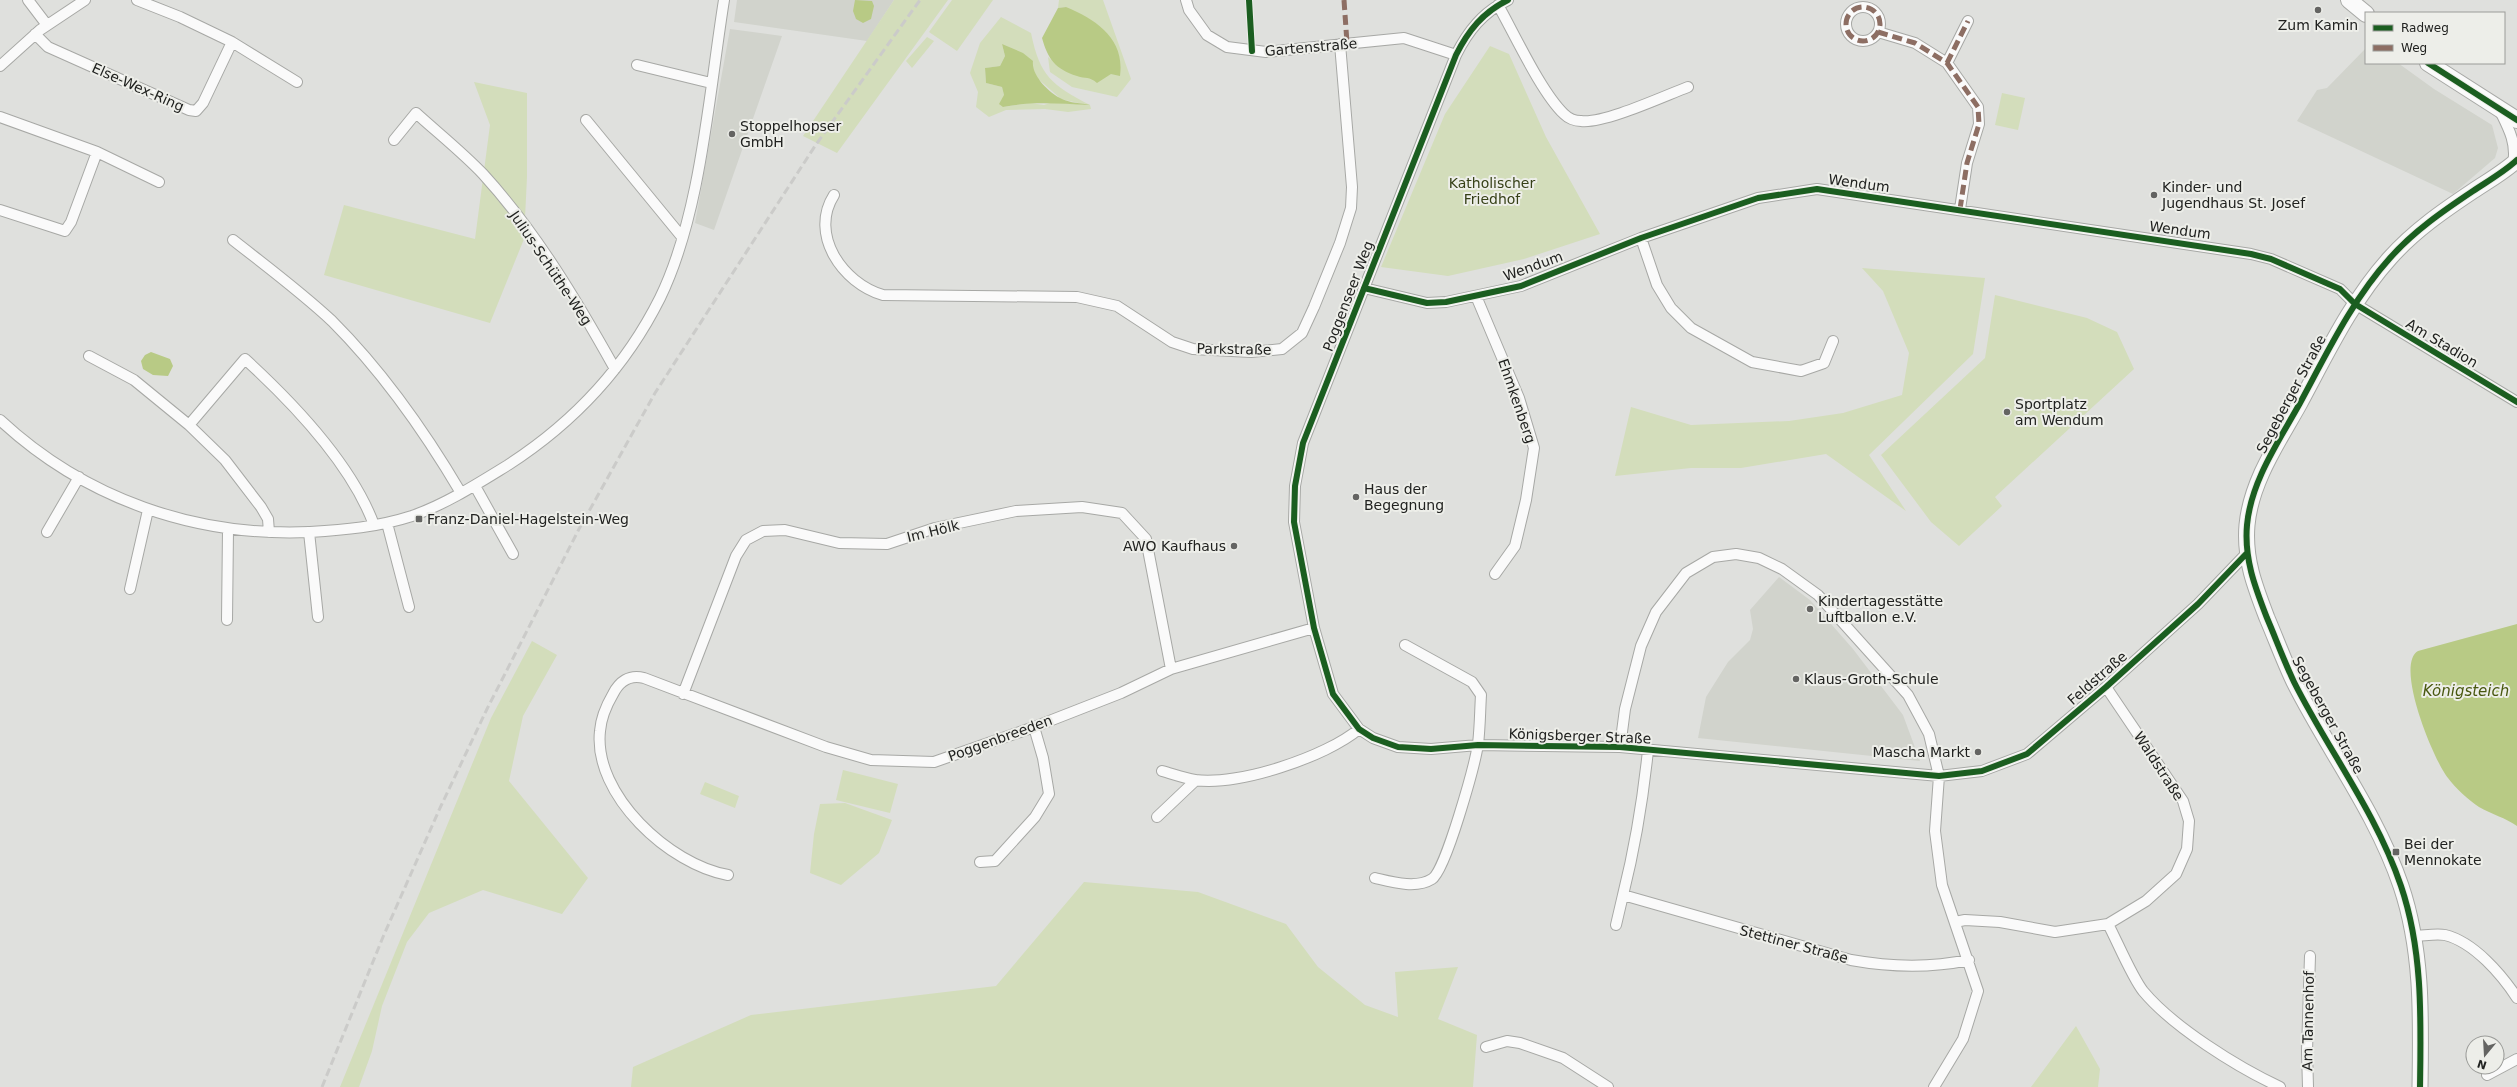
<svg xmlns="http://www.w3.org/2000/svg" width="2517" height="1087" viewBox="0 0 2517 1087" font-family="'DejaVu Sans',sans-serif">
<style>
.built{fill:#d1d3cc}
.green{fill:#d3ddbb;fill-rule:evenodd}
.water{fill:#b8ca85}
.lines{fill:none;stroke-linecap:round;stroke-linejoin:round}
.minor-casing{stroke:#a7a8a5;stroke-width:12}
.secondary-casing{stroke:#a7a8a5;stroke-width:17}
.primary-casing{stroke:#a7a8a5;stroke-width:18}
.minor{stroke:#fafafa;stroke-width:10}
.secondary{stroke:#fafafa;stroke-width:15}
.primary{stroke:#fafafa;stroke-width:16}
.rail{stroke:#cbcbc9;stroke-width:3;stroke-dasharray:8 4;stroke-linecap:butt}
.quiet{stroke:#8d6e63;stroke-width:5;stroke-dasharray:10 5;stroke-linecap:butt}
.cycleway-casing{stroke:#edeee9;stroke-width:8}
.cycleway{stroke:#1b5e20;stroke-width:6}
.poi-dot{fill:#646462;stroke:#edeee9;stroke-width:1.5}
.labels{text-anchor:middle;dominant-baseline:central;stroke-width:4;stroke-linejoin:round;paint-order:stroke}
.poi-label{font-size:14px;fill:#212220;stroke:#edeee9;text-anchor:start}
.street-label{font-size:14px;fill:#212220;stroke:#edeee9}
.park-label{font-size:14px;fill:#364017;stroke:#edeee9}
.water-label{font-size:15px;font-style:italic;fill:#495810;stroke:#edeee9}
</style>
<rect width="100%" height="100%" fill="#dfe0dd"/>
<path class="built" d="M737,0H894L867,41L734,22Z
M730,29L782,36L714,230L695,223Z
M2366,48V63H2398L2434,89L2492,125L2498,148L2495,158L2453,194L2297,121L2317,90L2327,88Z
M1779,577L1810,600L1853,649L1903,715L1920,761L1698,738L1706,697L1728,662L1750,640L1753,629L1750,610Z"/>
<path class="green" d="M894,0H948L837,153L803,136Z
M952,0H993L957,51L929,32Z
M1059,0H1103L1131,79L1117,97L1072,87L1050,72L1048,57C1061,69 1073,76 1090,77L1066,7L1058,8Z
M1001,17L1031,33C1040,77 1052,85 1090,105L1091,109L1068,112L1045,109L1006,110L989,117L976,107L978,92L970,73L980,43ZM1002,44L1032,67L1036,77L1061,99L1087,105L1053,102L1044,105L1030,103L1003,107L1004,95L1002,87L986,83L985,68L1000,66L1005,56Z
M927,37L934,41L912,68L906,61Z
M1490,46L1509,54L1546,137L1600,234L1524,259L1448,276L1381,267L1445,114Z
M474,82L527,93V177L524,239L490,323L324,275L344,205L475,239L490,125Z
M2002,93L2025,98L2018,130L1995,125Z
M1862,268L1985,278L1973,354L1869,455L1906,511L1826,454L1741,468H1691L1615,476L1631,407L1691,425L1789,421L1843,413L1902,395L1909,353L1883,291Z
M1995,295L2087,318L2117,332L2134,369L1995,497L2002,506L1959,546L1931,522L1881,455L1985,358Z
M532,641L557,655L523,716L509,781L588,878L562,914L483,890L429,913L407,942L382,1006L372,1051L359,1087H340L491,718Z
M843,770L898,784L890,813L836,800Z
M705,782L739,796L735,808L700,794Z
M845,803L892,820L879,853L841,885L810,873L814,834L820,804Z
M1084,882L1198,892L1286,924L1318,967L1365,1005L1398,1017L1395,972L1458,967L1438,1019L1477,1035L1473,1087H631L633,1067L751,1015L996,986Z
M2076,1026L2100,1069L2098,1087H2031Z"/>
<path class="water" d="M855,0L872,1L874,6L871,19L863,23L856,19L853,11Z
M1066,7C1097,20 1125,39 1120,76L1111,74L1097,83C1089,76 1086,79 1077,76C1055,69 1048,59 1042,38L1058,8Z
M1002,44L1023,53L1033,61C1031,75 1049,93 1062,99C1070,103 1081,103 1090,105C1058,104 1035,101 1003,107L999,104L1004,95L1002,87L986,83L985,68L1000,66L1005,56Z
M151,352L170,359L173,366L168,376L153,375L143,369L141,361L145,355Z
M2517,624V826C2506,818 2491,814 2479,807C2469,800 2455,788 2448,778C2434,761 2394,665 2418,651Z"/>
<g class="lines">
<defs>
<path id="minor" d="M28,0L47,25
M1186,0L1189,10L1207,35L1227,47L1266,52L1404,38L1456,55
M1508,0C1483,12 1468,31 1456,55L1303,443L1295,486L1294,522L1314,628L1333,694L1359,729L1373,738L1398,747L1431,749L1478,745L1620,747L1939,776L1982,771L2027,754L2106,687L2198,604L2247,553
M1498,5C1515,35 1541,92 1564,114C1568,118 1575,121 1581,121C1604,124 1664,96 1688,87
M1846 24a17 17 0 1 1 34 0a17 17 0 1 1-34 0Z
M1878,32L1915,43L1947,63L1978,107L1979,124L1967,163L1960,209
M35,34L48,47L189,110L196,111L203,103L232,42L180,17L137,0
M232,42L297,82
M1947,63L1968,21
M637,65L711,83
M0,66L40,30L85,0
M2500,111C2509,129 2517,144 2513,164
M0,117L97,152L71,222L65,231L0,210
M586,120L682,237
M394,140L416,113C438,133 462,152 483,174C536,232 577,301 615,369
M97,152L159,182
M834,195C809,234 842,283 883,295L1077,297L1117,306L1172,342L1193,349L1251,352L1282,349L1302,333L1314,307L1340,243L1351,208L1352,187L1340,44
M1641,238L1657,285L1671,308L1691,328L1752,362L1801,371L1824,363L1833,341
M233,240C266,266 301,292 332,321C383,372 425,432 461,493
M1364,288L1427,303L1446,302L1521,286L1641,238L1758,198L1817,189L2251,254L2271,259L2340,289L2355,304L2517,402
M1476,296L1519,398L1534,448L1526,500L1515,546L1495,574
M89,356L134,380L189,425L225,460L261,507L268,519L269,532
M0,420C85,499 195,537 310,532C344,530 378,527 412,516C446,504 477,484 508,465C573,423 625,368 660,298C701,214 709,93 724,0
M189,425L245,359C292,402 352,465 374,525
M475,486L513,554
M387,523L409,607
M47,532L79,477
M309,532L318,617
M130,589L148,510
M227,620L228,530
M683,694L736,556L746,540L763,531L785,530L839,543L887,544L935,528L1016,511L1082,507L1122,513L1146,539L1171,669
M1620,747L1625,709L1641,646L1656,612L1686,573L1713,557L1736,554L1759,558L1782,569L1818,595L1908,695L1929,734L1939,776L1935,831L1942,885L1978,991L1963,1039L1934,1087
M1648,750C1643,799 1635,847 1623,895L1851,960C1890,967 1930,968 1969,960
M1162,771C1173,774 1184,778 1195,780C1238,786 1326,757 1359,729
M1157,817L1196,780
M980,862L995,861L1035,817L1049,794L1043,758L1034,727
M728,875C670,865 593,795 600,731C601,718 606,706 613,694C619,682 629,674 644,678L826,747L871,760L934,762L1034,727L1121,693L1171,669L1314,628
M1375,878C1392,882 1416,889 1432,879C1446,870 1475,764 1478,744C1480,728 1480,711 1481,695L1472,682L1405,645
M1955,922L1965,920L2000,922L2055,932L2108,924L2146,901L2176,874L2187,849L2189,821L2183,801L2106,687
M2108,924C2117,941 2132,977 2143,991C2173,1027 2237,1067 2280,1087
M1616,925L1623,895
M2414,936C2423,936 2436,933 2445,935C2474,942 2502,975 2517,998
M1486,1047L1507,1041L1520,1043L1563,1058L1608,1087
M2487,1075L2517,1059
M2308,1087L2307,1051L2310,956"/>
<path id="secondary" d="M2420,1087C2421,1019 2423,951 2401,886C2376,812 2328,750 2294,682C2284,661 2276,639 2267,618C2255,587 2244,559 2247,525C2251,481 2279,441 2300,403C2327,353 2352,300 2390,258C2414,231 2443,211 2473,191C2488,181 2504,172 2517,160"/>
<path id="primary" d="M2349,0L2366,14
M2428,63L2517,120"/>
</defs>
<use href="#minor" class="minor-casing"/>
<use href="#secondary" class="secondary-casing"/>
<use href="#primary" class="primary-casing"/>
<use href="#minor" class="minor"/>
<use href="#secondary" class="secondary"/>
<use href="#primary" class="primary"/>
<path class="rail" d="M322,1087L383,937L440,808L487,709L579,529L655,393L815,146L920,0"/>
<path class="quiet" d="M1344,0L1347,43
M1846 24a17 17 0 1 1 34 0a17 17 0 1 1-34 0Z
M1878,32L1915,43L1947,63L1978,107L1979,124L1967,163L1960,209
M1947,63L1968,21"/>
<defs>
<path id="cycleway" d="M1249,0L1252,51
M1508,0C1483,12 1468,31 1456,55L1303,443L1295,486L1294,522L1314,628L1333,694L1359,729L1373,738L1398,747L1431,749L1478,745L1620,747L1939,776L1982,771L2027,754L2106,687L2198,604L2247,553
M2428,63L2517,120
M1364,288L1427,303L1446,302L1521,286L1641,238L1758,198L1817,189L2251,254L2271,259L2340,289L2355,304L2517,402
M2420,1087C2421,1019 2423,951 2401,886C2376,812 2328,750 2294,682C2284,661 2276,639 2267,618C2255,587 2244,559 2247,525C2251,481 2279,441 2300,403C2327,353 2352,300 2390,258C2414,231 2443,211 2473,191C2488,181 2504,172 2517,160"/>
</defs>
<use href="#cycleway" class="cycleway-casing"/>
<use href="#cycleway" class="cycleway"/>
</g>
<g class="poi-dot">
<circle cx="2318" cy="10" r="4"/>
<circle cx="732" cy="134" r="4"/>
<circle cx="2154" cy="195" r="4"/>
<circle cx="2007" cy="412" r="4"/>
<circle cx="1356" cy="497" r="4"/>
<rect x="415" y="515" width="8" height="8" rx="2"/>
<circle cx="1234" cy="546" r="4"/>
<circle cx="1810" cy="609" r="4"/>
<circle cx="1796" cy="679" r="4"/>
<circle cx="1978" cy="752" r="4"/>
<rect x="2392" y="848" width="8" height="8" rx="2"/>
</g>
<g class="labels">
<g class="poi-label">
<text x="2318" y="25" text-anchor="middle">Zum Kamin</text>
<text x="740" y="126">Stoppelhopser<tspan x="740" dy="16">GmbH</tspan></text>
<text x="2162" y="187">Kinder- und<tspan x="2162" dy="16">Jugendhaus St. Josef</tspan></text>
<text x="2015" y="404">Sportplatz<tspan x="2015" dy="16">am Wendum</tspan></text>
<text x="1364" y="489">Haus der<tspan x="1364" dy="16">Begegnung</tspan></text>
<text x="427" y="519">Franz-Daniel-Hagelstein-Weg</text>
<text x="1226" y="546" text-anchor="end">AWO Kaufhaus</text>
<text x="1818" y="601">Kindertagesstätte<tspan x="1818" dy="16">Luftballon e.V.</tspan></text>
<text x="1804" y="679">Klaus-Groth-Schule</text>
<text x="1970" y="752" text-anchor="end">Mascha Markt</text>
<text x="2404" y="844">Bei der<tspan x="2404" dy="16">Mennokate</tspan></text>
</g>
<g class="street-label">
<text transform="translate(1311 47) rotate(-5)">Gartenstraße</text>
<text transform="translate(138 87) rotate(24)">Else-Wex-Ring</text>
<text transform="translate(1859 183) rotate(8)">Wendum</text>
<text transform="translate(2180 230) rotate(8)">Wendum</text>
<text transform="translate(1533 266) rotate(-20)">Wendum</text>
<text transform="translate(551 268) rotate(56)">Julius-Schüthe-Weg</text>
<text transform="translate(1348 296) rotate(-69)">Poggenseer Weg</text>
<text transform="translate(2442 343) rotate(31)">Am Stadion</text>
<text transform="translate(1234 349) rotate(1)">Parkstraße</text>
<text transform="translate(2291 394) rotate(-62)">Segeberger Straße</text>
<text transform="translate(1517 401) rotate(71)">Ehmkenberg</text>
<text transform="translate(933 531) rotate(-14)">Im Hölk</text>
<text transform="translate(2097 678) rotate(-41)">Feldstraße</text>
<text transform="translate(2328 715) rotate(61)">Segeberger Straße</text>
<text transform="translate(1580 736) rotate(2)">Königsberger Straße</text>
<text transform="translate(1000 738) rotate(-20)">Poggenbreeden</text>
<text transform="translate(2159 766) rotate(57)">Waldstraße</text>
<text transform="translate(1794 944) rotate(15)">Stettiner Straße</text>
<text transform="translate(2308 1021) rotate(-89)">Am Tannenhof</text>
</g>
<g class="park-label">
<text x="1492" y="183">Katholischer<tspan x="1492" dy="16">Friedhof</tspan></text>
</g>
<g class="water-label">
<text x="2466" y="691">Königsteich</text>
</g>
</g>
<rect x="2365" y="12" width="140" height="52" fill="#edeee9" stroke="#9b9c99"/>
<rect x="2373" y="25" width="20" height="6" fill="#1b5e20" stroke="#9b9c99"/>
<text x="2401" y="32" font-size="12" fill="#212220">Radweg</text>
<rect x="2373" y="45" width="20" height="6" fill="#8d6e63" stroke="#9b9c99"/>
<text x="2401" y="52" font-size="12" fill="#212220">Weg</text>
<g transform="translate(2485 1055) rotate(198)"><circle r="19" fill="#edeee9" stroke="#9b9c99"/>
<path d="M0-3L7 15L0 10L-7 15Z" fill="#646462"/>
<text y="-6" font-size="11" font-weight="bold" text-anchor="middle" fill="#212220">N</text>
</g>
</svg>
